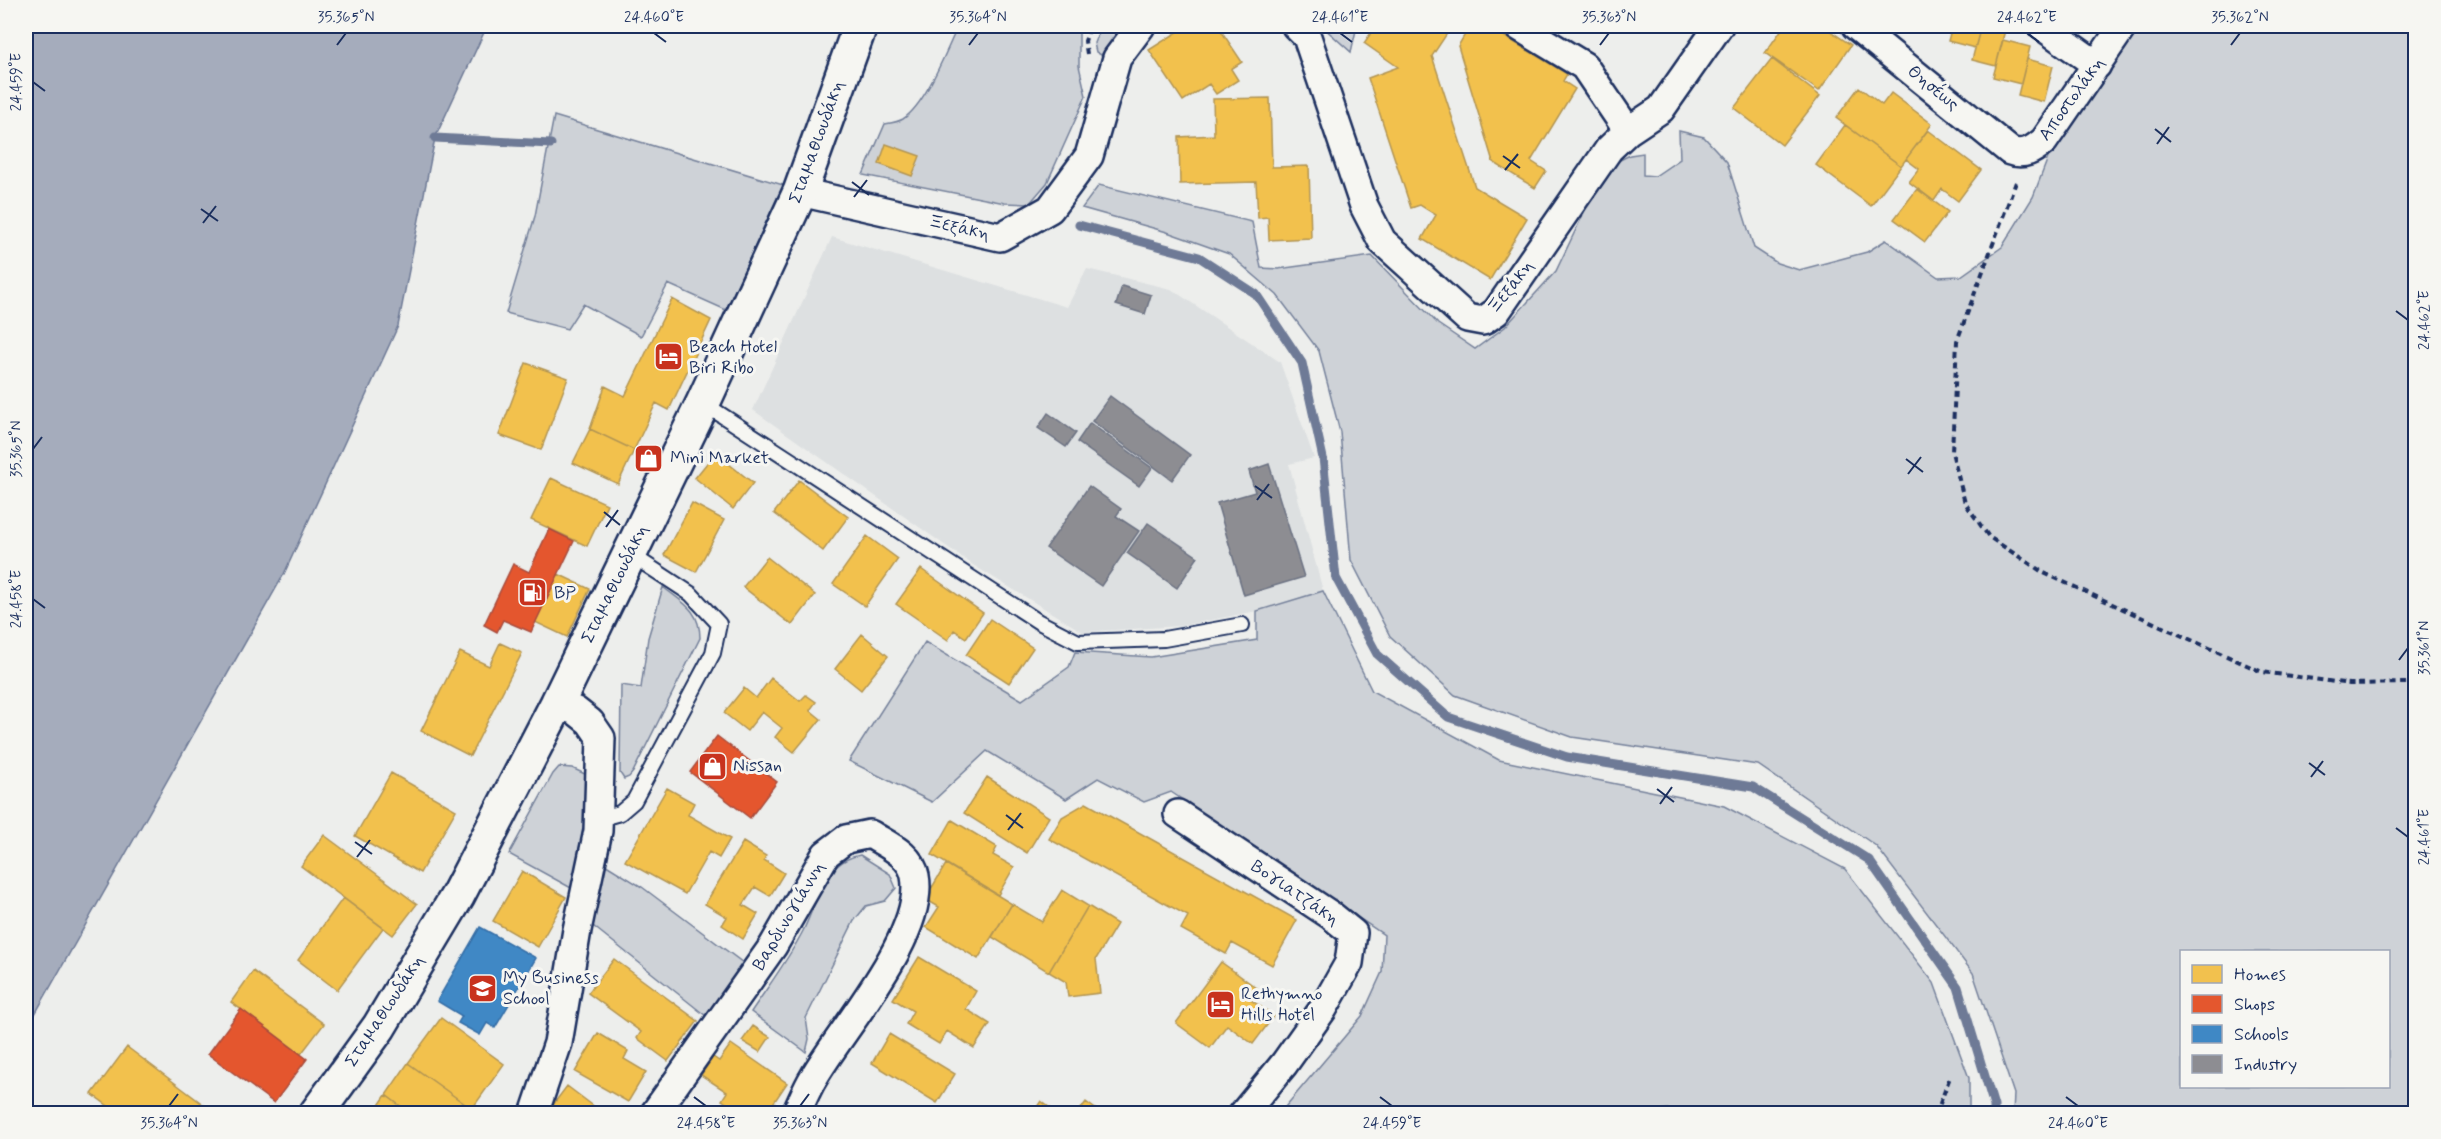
<svg xmlns="http://www.w3.org/2000/svg" width="2441" height="1139" viewBox="0 0 2441 1139" font-family="Mynerve,sans-serif">
<style>
.built{fill:#dde0e1}
.green{fill:#ced2d7;stroke:#74809a;stroke-width:1.5;fill-rule:evenodd}
.water{fill:#a5acbc;stroke:#6e7a96;stroke-width:1.5}
.homes{fill:#f2c14e;stroke:#b29553;stroke-width:1.5}
.shops{fill:#e4572e;stroke:#a84b3c;stroke-width:1.5}
.schools{fill:#3f88c5;stroke:#346da6;stroke-width:1.5}
.industry{fill:#8d8d92;stroke:#6b7182;stroke-width:1.5}
.lines{fill:none;stroke-linecap:round;stroke-linejoin:round}
.stream{stroke:#6e7a96;stroke-width:9}
.service-casing{stroke:#1b2f5e;stroke-width:18}
.minor-casing{stroke:#1b2f5e;stroke-width:32}
.primary-casing{stroke:#1b2f5e;stroke-width:38}
.path{stroke:#1b2f5e;stroke-width:4;stroke-dasharray:6 4.5;stroke-linecap:butt}
.service{stroke:#f6f6f2;stroke-width:14}
.minor{stroke:#f6f6f2;stroke-width:27}
.primary{stroke:#f6f6f2;stroke-width:33}
.ticks{fill:none;stroke:#1b2f5e;stroke-width:2}
.labels{text-anchor:middle;dominant-baseline:central;stroke-width:6;stroke-linejoin:round;paint-order:stroke}
.street-label{font-size:18px;fill:#1b2f5e;stroke:#f6f6f2}
.poi-label{font-size:18px;fill:#1b2f5e;stroke:#f6f6f2;text-anchor:start}
.neatline{fill:none;stroke:#1b2f5e;stroke-width:2}
.ticks-label{font-size:15px;text-anchor:middle;fill:#1b2f5e}
</style>
<rect width="100%" height="100%" fill="#edeeec"/>
<filter id="ink" filterUnits="userSpaceOnUse"><feTurbulence type="fractalNoise" baseFrequency=".0167" numOctaves="2"/><feDisplacementMap in="SourceGraphic" scale="12" xChannelSelector="R" yChannelSelector="G"/><feConvolveMatrix kernelMatrix="1 2 1 2 8 2 1 2 1" color-interpolation-filters="sRGB"/></filter>
<g filter="url(#ink)">
<path class="built" d="M832,237L1067,307L1087,269L1171,289L1280,362L1314,458L1289,464L1323,591L1257,611L1181,626L1083,632L973,565L753,410Z"/>
<path class="green" d="M958,26H1079V66L1086,96L1047,183L1029,204L1005,203L863,175L885,124C891,123 898,122 903,119C926,104 946,51 958,26Z
M1101,26H1129L1101,55L1096,52L1094,43Z
M1322,26H1357L1351,52Z
M2138,26H2415V1113H2013L2014,1094L1973,973L1876,846L1758,765L1572,737L1455,695L1390,636L1351,560L1340,432L1319,351L1277,295L1229,254L1167,232L1082,208L1099,185L1252,222L1261,268L1278,269L1372,256L1438,324L1475,349L1505,327L1556,271L1590,200L1612,164L1630,155L1643,153V175L1655,176L1680,159L1679,131L1704,137L1727,162L1754,248L1777,263L1799,270L1867,252L1886,240L1938,277L1961,276L2002,247L2033,197L2051,150ZM2182,952H2388V1086H2182Z
M554,116L783,185L726,310L668,284L641,336L583,304L567,329L506,313L535,216Z
M663,587C683,603 700,610 700,638L633,772L629,777L624,779L620,773L621,685L641,688L648,638Z
M1323,591L1372,691L1499,760L1724,806L1845,869L1934,983L1969,1078V1113L1671,1114L1668,1109L1625,1114L1280,1113L1362,1016L1382,972L1384,935L1171,792L1144,802L1098,778L1066,799L987,751L932,802L849,761L925,642L1022,700L1069,667L1075,652L1151,657L1257,640V611Z
M559,767L572,768L587,775L588,800L573,889L509,854L553,774Z
M860,855L890,874L896,888L885,901L866,906L854,921L806,1018L809,1039L806,1052L751,1012C769,985 789,959 804,929C814,908 819,886 836,867C843,860 850,857 860,855Z
M603,863L642,887L747,966L711,1020L593,926Z"/>
<path class="water" d="M26,26H487L435,138L398,326L284,574L26,1030Z"/>
<path class="homes" d="M1187,26H1196L1199,30L1207,26H1218L1242,62L1231,69L1238,80L1216,94L1209,84L1183,101L1149,50Z
M1364,26H1439L1448,32L1432,56L1475,187L1527,218L1490,280L1422,239L1436,215L1420,205L1411,208L1368,78L1398,67L1364,43L1371,33L1363,28Z
M1470,26H1487L1567,74L1563,81L1575,89L1531,161L1546,171L1535,188L1493,162L1458,46Z
M1784,26H1823L1851,45L1819,91L1765,53Z
M1952,26H1981L1975,48L1948,41Z
M1981,26L2005,30L1996,66L1972,60Z
M2003,40L2030,47L2021,84L1993,77Z
M1772,59L1820,96L1782,145L1734,108Z
M2027,59L2053,66L2044,102L2018,95Z
M1859,87L1882,105L1891,93L1932,124L1901,166L1836,118Z
M1270,98L1272,167L1309,166L1311,238L1269,240L1268,217L1258,218L1256,182L1180,184L1179,137L1214,135L1213,99Z
M1845,125L1901,166L1871,206L1816,165Z
M1928,130L1981,170L1958,201L1942,189L1934,201L1909,182L1919,169L1906,159Z
M886,144L920,156L912,176L879,164Z
M1917,189L1948,212L1925,242L1894,219Z
M672,299L711,320L669,410L656,403L634,450L590,429L605,386L625,396Z
M526,363L568,378L541,450L499,435Z
M590,429L634,450L618,484L573,463Z
M715,453L753,483L733,509L695,478Z
M551,478L607,504L587,546L531,520Z
M799,480L848,517L823,551L774,513Z
M692,503L724,520L696,572L664,555Z
M867,536L898,559L865,606L833,584Z
M767,557L815,595L792,625L743,587Z
M921,569L983,613L966,638L954,630L948,640L896,604Z
M558,574L590,589L567,637L535,622Z
M990,619L1033,648L1009,683L966,655Z
M862,634L888,656L861,690L835,669Z
M500,643L522,653L470,756L421,731L460,652L489,666Z
M771,678L800,701L806,695L816,702L810,710L821,719L794,752L775,737L782,728L762,712L747,731L724,713L744,688L756,698Z
M391,773L456,810L420,873L355,836Z
M987,777L1049,817L1027,853L964,813Z
M667,788L694,803L688,815L730,839L719,858L709,852L685,894L625,861Z
M1086,803L1297,920L1272,965L1232,943L1226,954L1181,929L1188,916L1049,839L1062,817Z
M952,820L997,847L993,855L1014,867L998,895L932,855Z
M324,835L417,904L393,935L301,866Z
M743,842L766,856L764,860L784,873L770,896L755,887L743,905L758,914L743,939L722,925L727,917L705,904Z
M946,864L1012,904L978,959L926,927L939,907L925,899Z
M522,871L566,897L538,947L493,921Z
M1062,890L1088,906L1049,972L992,937L1012,904L1042,922Z
M343,898L383,928L337,990L298,960Z
M1088,906L1117,924L1096,959L1100,993L1068,997L1066,982L1049,972Z
M919,957L976,991L966,1009L990,1024L974,1048L947,1031L939,1044L906,1024L913,1011L893,999Z
M614,959L698,1021L668,1061L637,1038L641,1032L588,993Z
M1221,962L1258,989L1251,1000L1274,1016L1253,1044L1227,1025L1210,1048L1176,1023Z
M253,971L324,1024L301,1054L231,1002Z
M441,1018L504,1064L472,1109L408,1063Z
M753,1026L770,1037L760,1052L742,1041Z
M598,1033L628,1051L624,1059L646,1072L628,1102L575,1072Z
M889,1034L955,1074L937,1103L872,1063Z
M731,1044L787,1083L766,1114H752L743,1107L740,1112L722,1100L727,1092L701,1075L713,1057L719,1061Z
M127,1047L216,1114H119L92,1094Z
M408,1063L472,1109L478,1114H411L386,1095Z
M567,1086L604,1114H546Z
M386,1095L411,1114H373Z
M1041,1101L1058,1114H1032Z
M1086,1102L1102,1114H1077Z"/>
<path class="shops" d="M549,529L574,541L531,632L503,620L497,632L484,625L513,564L529,572Z
M717,736L777,782L750,818L690,772Z
M241,1009L307,1059L274,1103L208,1054Z"/>
<path class="schools" d="M480,927L536,958L495,1028L487,1023L480,1035L458,1023L462,1016L437,1001Z"/>
<path class="industry" d="M1122,286L1151,295L1145,314L1116,305Z
M1110,396L1190,455L1172,480L1092,421Z
M1048,413L1076,433L1066,447L1038,428Z
M1090,423L1152,468L1139,486L1077,442Z
M1269,464L1304,577L1244,595L1217,503L1255,492L1249,471Z
M1089,486L1121,509L1116,516L1139,531L1101,586L1046,548Z
M1148,523L1198,557L1177,588L1127,553Z"/>
<g class="lines">
<path class="stream" d="M435,138L551,144
M1079,225L1199,257L1256,294L1302,363L1323,458L1336,578L1377,654L1448,717L1567,757L1753,787L1869,860L1958,987L1994,1106V1114"/>
<defs>
<path id="service" d="M703,403L1039,622L1078,642L1164,639L1242,625
M598,819L620,813L634,801L713,653L719,624L691,594L630,554"/>
<path id="minor" d="M1296,26L1307,37L1364,206L1382,241L1467,318L1483,321L1496,312L1609,149L1628,131L1661,109L1719,26
M1518,26L1584,66L1628,131
M1856,26L2010,151C2024,156 2033,150 2044,141L2123,26
M2042,26L2097,65
M800,192L1000,237L1050,209L1089,156L1117,58L1141,26
M1178,814L1332,916L1353,933L1349,963L1323,1009L1284,1064L1243,1114
M534,1114L558,1043L577,930L598,831L601,738L590,722L576,711L557,704
M654,1114L773,946L826,854L846,839L870,834C887,845 911,854 915,876C926,934 843,1027 814,1077C807,1088 802,1101 796,1114"/>
<path id="primary" d="M316,1114L379,1027L458,895L557,704L703,403L800,192L860,26"/>
</defs>
<use href="#service" class="service-casing"/>
<use href="#minor" class="minor-casing"/>
<use href="#primary" class="primary-casing"/>
<path class="path" d="M1087,54L1085,41L1090,26
M2016,182L1957,341L1952,452L1965,503L1989,537L2044,573L2262,672L2350,684L2407,683L2416,678
M1936,1114L1950,1077"/>
<use href="#service" class="service"/>
<use href="#minor" class="minor"/>
<use href="#primary" class="primary"/>
</g>
</g>
<path class="ticks" d="M654,33L666,42M1340,33L1352,42M2027,33L2039,42M337,45L346,33M969,45L978,33M1600,45L1609,33M2231,45L2240,33M33,82L45,91M2155,129L2171,142M2157,144L2169,127M1503,156L1520,168M1505,170L1518,154M852,182L869,195M854,197L867,180M201,209L218,221M203,223L216,206M2396,311L2408,320M33,449L42,437M1906,459L1923,472M1908,474L1921,457M1255,486L1272,498M1257,500L1269,484M604,512L620,525M606,527L618,510M33,599L45,608M2399,660L2408,648M2309,763L2325,775M2311,777L2323,761M1657,789L1674,802M1660,804L1672,787M1006,815L1023,828M2396,828L2408,837M1008,830L1021,813M355,842L372,854M357,857L370,840M694,1097L706,1106M1380,1097L1392,1106M2066,1097L2078,1106M169,1106L178,1094M800,1106L809,1094"/>
<defs>
<symbol id="hotel-square" viewBox="-11 -11 22 22"><rect x="-9" y="-9" width="18" height="18" rx="4" fill="#c8321e" stroke="#f6f6f2"/><path d="M-6-4.5h1.5V1H6V5H4.5V3h-9V5H-6ZM-4 0a1.8 1.8 0 1 1 3.6 0ZM.5 0V-2.5h3Q6-2.5 6 0Z" fill="#fff"/></symbol>
<symbol id="shop-square" viewBox="-11 -11 22 22"><rect x="-9" y="-9" width="18" height="18" rx="4" fill="#c8321e" stroke="#f6f6f2"/><path d="M-5-2.5h2.3a2.7 3.5 0 0 1 5.4 0H5L5.5 6h-11ZM-1.5-2.5h3a1.5 2.3 0 0 0-3 0Z" fill="#fff"/></symbol>
<symbol id="fuel-square" viewBox="-11 -11 22 22"><rect x="-9" y="-9" width="18" height="18" rx="4" fill="#c8321e" stroke="#f6f6f2"/><path d="M-5.5-6h7V0h2V4h1.3V-2.5L3-4.5l.8-.8L6-3V5H2.5V1h-1V6h-7ZM-4.2-4.7v3.2H.2V-4.7Z" fill="#fff"/></symbol>
<symbol id="school-square" viewBox="-11 -11 22 22"><rect x="-9" y="-9" width="18" height="18" rx="4" fill="#c8321e" stroke="#f6f6f2"/><path d="M0-5L7-2L0 1L-7-2ZM-4 1L0 2.5L4 1V4Q0 6-4 4Z" fill="#fff"/></symbol>
</defs>
<g fill-rule="evenodd">
<use href="#hotel-square" x="652" y="340" width="33" height="33"/>
<use href="#shop-square" x="632" y="442" width="33" height="33"/>
<use href="#fuel-square" x="516" y="576" width="33" height="33"/>
<use href="#shop-square" x="696" y="750" width="33" height="33"/>
<use href="#school-square" x="466" y="972" width="33" height="33"/>
<use href="#hotel-square" x="1204" y="988" width="33" height="33"/>
</g>
<g class="labels">
<g class="street-label">
<text transform="translate(1933 88) rotate(39)">Θησέως</text>
<text transform="translate(2072 99) rotate(-54)">Αποστολάκη</text>
<text transform="translate(817 142) rotate(-70)">Σταμαθιουδάκη</text>
<text transform="translate(959 228) rotate(13)">Ξεξάκη</text>
<text transform="translate(1511 287) rotate(-52)">Ξεξάκη</text>
<text transform="translate(615 584) rotate(-64)">Σταμαθιουδάκη</text>
<text transform="translate(1295 893) rotate(34)">Βογιατζάκη</text>
<text transform="translate(789 916) rotate(-59)">Βαρδινογιάννη</text>
<text transform="translate(385 1011) rotate(-57)">Σταμαθιουδάκη</text>
</g>
<g class="poi-label">
<text x="689" y="347">Beach Hotel<tspan x="689" dy="21">Biri Ribo</tspan></text>
<text x="670" y="458">Mini Market</text>
<text x="554" y="593">BP</text>
<text x="733" y="766">Nissan</text>
<text x="503" y="978">My Business<tspan x="503" dy="21">School</tspan></text>
<text x="1241" y="994">Rethymno<tspan x="1241" dy="21">Hills Hotel</tspan></text>
</g>
</g>
<rect width="2441" height="1139" fill="none" stroke="#f6f6f2" stroke-width="66"/>
<rect x="2180" y="950" width="210" height="138" fill="#f6f6f2" stroke="#9ea6b7" stroke-width="1.5"/>
<rect x="2192" y="965" width="30" height="18" fill="#f2c14e" stroke="#9ea6b7" stroke-width="1.5"/>
<text x="2234" y="980" font-size="18" fill="#1b2f5e">Homes</text>
<rect x="2192" y="995" width="30" height="18" fill="#e4572e" stroke="#9ea6b7" stroke-width="1.5"/>
<text x="2234" y="1010" font-size="18" fill="#1b2f5e">Shops</text>
<rect x="2192" y="1025" width="30" height="18" fill="#3f88c5" stroke="#9ea6b7" stroke-width="1.5"/>
<text x="2234" y="1040" font-size="18" fill="#1b2f5e">Schools</text>
<rect x="2192" y="1055" width="30" height="18" fill="#8d8d92" stroke="#9ea6b7" stroke-width="1.5"/>
<text x="2234" y="1070" font-size="18" fill="#1b2f5e">Industry</text>
<rect x="33" y="33" width="2375" height="1073" class="neatline"/>
<g class="ticks-label">
<text x="346" y="22">35.365°N</text>
<text x="654" y="22">24.460°E</text>
<text x="978" y="22">35.364°N</text>
<text x="1340" y="22">24.461°E</text>
<text x="1609" y="22">35.363°N</text>
<text x="2027" y="22">24.462°E</text>
<text x="2240" y="22">35.362°N</text>
<text transform="translate(16 82) rotate(-90)" y="5">24.459°E</text>
<text transform="translate(2424 320) rotate(-90)" y="5">24.462°E</text>
<text transform="translate(16 449) rotate(-90)" y="5">35.365°N</text>
<text transform="translate(16 599) rotate(-90)" y="5">24.458°E</text>
<text transform="translate(2424 648) rotate(-90)" y="5">35.361°N</text>
<text transform="translate(2424 837) rotate(-90)" y="5">24.461°E</text>
<text x="169" y="1128">35.364°N</text>
<text x="706" y="1128">24.458°E</text>
<text x="800" y="1128">35.363°N</text>
<text x="1392" y="1128">24.459°E</text>
<text x="2078" y="1128">24.460°E</text>
</g>
</svg>
